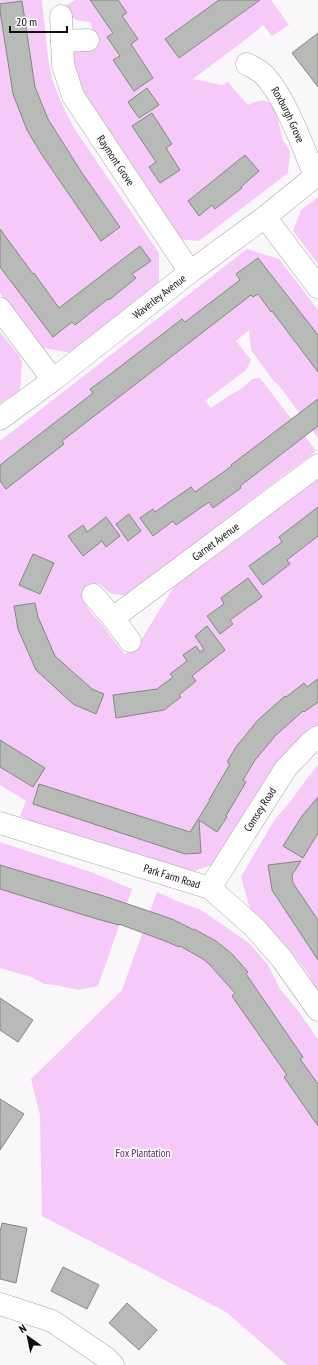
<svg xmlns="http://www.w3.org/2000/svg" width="318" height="1365" viewBox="0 0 318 1365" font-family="'PT Sans Narrow',sans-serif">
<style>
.green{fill:#f6caf8}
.building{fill:#b7bab6;stroke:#848683}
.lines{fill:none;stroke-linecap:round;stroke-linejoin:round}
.minor-casing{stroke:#a8a5a8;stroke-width:23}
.minor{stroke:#fff;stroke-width:22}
.labels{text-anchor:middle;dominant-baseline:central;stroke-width:3.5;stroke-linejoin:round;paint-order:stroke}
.street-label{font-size:11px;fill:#0f0e0f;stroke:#fff}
.park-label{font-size:11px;fill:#66216c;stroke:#fff}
</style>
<rect width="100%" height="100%" fill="#faf7fa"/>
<path class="green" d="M0,0H42L48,58L52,79L58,95L67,115L76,131L159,253V283L71,353L38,347L0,293Z
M75,0H271L289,25L272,36L263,25L249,37L193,79L222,85L228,82L248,105C259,100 267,98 275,108L283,140L290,151L288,173L199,241L178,239L84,103L68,55L93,39L91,22C74,20 75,22 64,7Z
M318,197V264L293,231L301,210Z
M247,249L279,259L318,310V438L280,387L272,379L251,350L249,330L236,341L251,360L246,370L205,401L211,408L227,397L242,388L252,379L260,378L316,451L221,523L206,536L125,595C110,595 109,593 99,583L82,596C87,609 95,617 104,627C111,636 117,646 125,654L132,650L141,640L175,585L245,534L277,507L318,477V728L218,863L184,874L46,828L20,816L26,801L0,785V441Z
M0,332L19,355L22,363L20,390L0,404Z
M318,765V992L307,972L294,955L250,909L241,877L275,819L290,802L308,777Z
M0,842L91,872L132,889L98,986L78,990L56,985L45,984L31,977L0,968Z
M157,892L177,901L201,910L249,943L268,965L280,989L296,1008L318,1039V1365H287L226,1312L42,1216L40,1115L31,1079L122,990Z"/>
<path class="building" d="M90,0H118L127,13L122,16L138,39L131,44L153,78L134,91L113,60L120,56L107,37L113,33Z
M219,0H260L179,58L165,39Z
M22,1L35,87L48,119L82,173L120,227L101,241L42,155L27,130L13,94L0,11V4Z
M318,33V87L292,53Z
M147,88L159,105L139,118L128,102Z
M152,113L172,144L166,148L180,170L160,183L149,167L156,162L132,126Z
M245,155L259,171L241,187L242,188L215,209L212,205L199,216L188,201Z
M0,229L33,274L34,273L59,308L140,246L151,261L132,274L136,278L109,300L108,299L75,325L72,322L53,337L0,267Z
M258,258L318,335V372L272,311L271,312L258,294L253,297L251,295L62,441L64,444L6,489L0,481V465L93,393L90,389L104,379L182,319L185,322L240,280L236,274Z
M318,399V426L240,486L241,488L213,508L209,502L176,525L173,521L153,536L140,518L153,509L155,512L191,487L195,492L232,466L231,465Z
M318,507V536L287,560L290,564L263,585L249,566L282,542L279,537Z
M129,514L141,531L128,541L116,524Z
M106,517L120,536L106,547L102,541L83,556L68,536L83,525L87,532Z
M33,554L54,563L40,594L19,585Z
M248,578L262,597L230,620L233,624L220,634L207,616L224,604L221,598Z
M35,603L38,617L55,656L92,689L104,694L96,714L73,704L36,670L18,629L14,606Z
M207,626L225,650L192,676L196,681L179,695L181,697L164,710L116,718L113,695L157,689L173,677L170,674L187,661L183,655L196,646L200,652L204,649L195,636Z
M318,679V702L304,712L303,711L276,735L255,760L243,780L246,782L226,816L227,817L217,832L199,820L201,853L185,854L33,804L39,784L190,832L210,800H209L230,764L227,762L236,747L258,720L285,696L286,697L304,683L307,687Z
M0,740L45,768L33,787L0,767Z
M318,797V833L303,858L283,846L302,816Z
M301,861L292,875L293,883L318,920V960L272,890L268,865Z
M0,865L107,897L172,919L194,930V929L216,941L232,954L248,972L246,974L303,1057L300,1059L318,1084V1126L284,1077L287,1075L232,996L235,993L210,965L203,959L180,946L179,947L165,941L119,924V925L97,919L0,889Z
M0,998L33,1020L18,1042L0,1030Z
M0,1099L24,1114L0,1150Z
M2,1223L27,1228L16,1283L0,1279V1232Z
M63,1267L99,1285L87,1309L51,1291Z
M127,1303L157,1330L139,1350L109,1323Z"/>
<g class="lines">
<defs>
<g id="minor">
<path id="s1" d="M61,16L63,65L73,96L190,272"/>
<path d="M62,41L88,40"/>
<path id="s2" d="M247,64C252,67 259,70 263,74C285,96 303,147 315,176"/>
<path d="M265,217L318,287"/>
<path d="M0,309L53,380"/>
<path id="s3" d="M0,419L53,380L190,272L265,217L318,174"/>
<path d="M93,595L113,618L130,641"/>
<path id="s4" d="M113,618L318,465"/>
<path id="s5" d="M0,823L210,888L254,927L282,959L318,1010"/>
<path id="s6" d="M210,888L286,768L309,744L318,737"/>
<path d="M0,1304L52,1321L105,1357L113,1365"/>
</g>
</defs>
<use href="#minor" class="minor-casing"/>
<use href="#minor" class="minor"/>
</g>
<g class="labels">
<g class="street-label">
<text stroke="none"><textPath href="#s2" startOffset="67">Roxburgh Grove</textPath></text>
<text stroke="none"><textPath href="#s1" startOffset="159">Raymont Grove</textPath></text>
<text stroke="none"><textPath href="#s3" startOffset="201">Waverley Avenue</textPath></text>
<text stroke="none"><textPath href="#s4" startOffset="128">Garnet Avenue</textPath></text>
<text stroke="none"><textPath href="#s6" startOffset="93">Comsey Road</textPath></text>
<text stroke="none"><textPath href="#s5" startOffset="180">Park Farm Road</textPath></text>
</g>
<g class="park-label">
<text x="143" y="1153">Fox Plantation</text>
</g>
</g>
<g transform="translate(28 1337) rotate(327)" stroke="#ffffff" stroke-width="3" paint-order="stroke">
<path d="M0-3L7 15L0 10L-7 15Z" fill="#0f0e0f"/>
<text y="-6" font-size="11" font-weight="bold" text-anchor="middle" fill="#0f0e0f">N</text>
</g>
<path d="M10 26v6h57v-6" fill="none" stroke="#0f0e0f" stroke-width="2"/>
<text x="16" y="26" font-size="12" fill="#0f0e0f" stroke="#ffffff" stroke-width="3" paint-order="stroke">20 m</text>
</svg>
